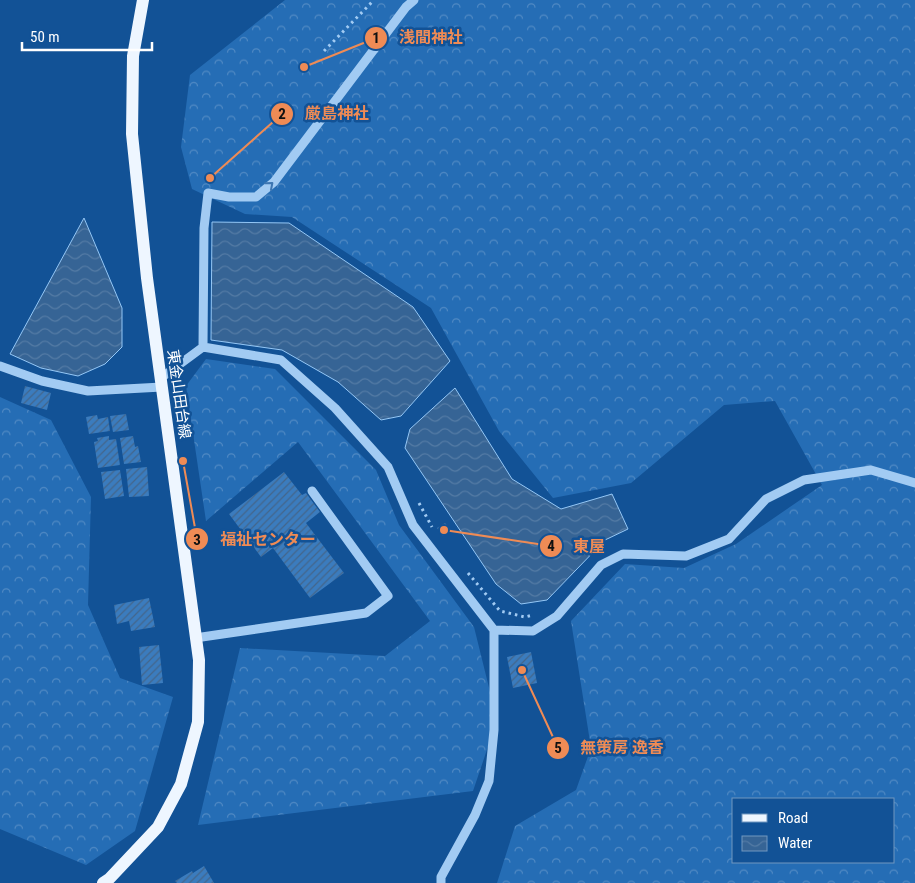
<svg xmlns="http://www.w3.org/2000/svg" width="915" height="883" viewBox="0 0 915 883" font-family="'Roboto Condensed','Noto Sans JP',sans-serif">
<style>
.forest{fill:url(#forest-crowns);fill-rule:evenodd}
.water{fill:url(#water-waves);stroke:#94c7f6}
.building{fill:url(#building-hatch)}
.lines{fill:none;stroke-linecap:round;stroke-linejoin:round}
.path{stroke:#a2cbf3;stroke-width:3;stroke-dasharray:2.5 4;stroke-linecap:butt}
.minor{stroke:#a2cbf3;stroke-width:9}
.major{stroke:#eef6ff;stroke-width:12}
.oneway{stroke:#3d76b2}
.labels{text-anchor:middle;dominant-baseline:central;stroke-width:5;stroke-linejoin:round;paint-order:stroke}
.street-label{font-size:15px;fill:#fff;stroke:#125296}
.leader{fill:none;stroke:#ef8b55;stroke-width:2}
.callout-dot{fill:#ef8b55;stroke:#125296;stroke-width:2}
.mark-label{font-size:15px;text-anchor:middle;font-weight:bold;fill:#111}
.callout-label{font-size:16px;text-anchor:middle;font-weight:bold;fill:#ef8b55;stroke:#125296;stroke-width:5;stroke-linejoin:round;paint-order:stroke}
</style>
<defs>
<pattern id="forest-crowns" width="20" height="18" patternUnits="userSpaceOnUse" patternTransform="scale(1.25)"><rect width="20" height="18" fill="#256db5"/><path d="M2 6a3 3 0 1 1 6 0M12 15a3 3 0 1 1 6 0" fill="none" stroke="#518ac4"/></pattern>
<pattern id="water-waves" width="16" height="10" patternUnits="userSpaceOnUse" patternTransform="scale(1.25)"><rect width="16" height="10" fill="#366495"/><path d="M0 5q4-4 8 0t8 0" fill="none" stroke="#547ba5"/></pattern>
<pattern id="building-hatch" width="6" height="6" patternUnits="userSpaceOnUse" patternTransform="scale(1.25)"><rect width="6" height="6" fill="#3b7cbe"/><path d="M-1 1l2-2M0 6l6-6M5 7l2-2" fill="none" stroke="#43668b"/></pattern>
</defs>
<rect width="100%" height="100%" fill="#125296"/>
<path class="forest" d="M285,0H915V883H497L515,826L576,790L591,748L571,621L625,564L684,568L736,544L822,485L775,401L724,405L631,483L553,498L499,431L431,308L292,217L245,214L192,189L181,147L190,75ZM734,799H894V862H734Z
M206,359L275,369L376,470L399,525L474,627L497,720L473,791L198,825L240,648L385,656L430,621L298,442L206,521L186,386Z
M0,397L51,420L91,497L88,605L120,678L173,697L135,831L86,865L0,829Z"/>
<path class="water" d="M84,218L122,308V347L105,364L78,376L41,368L10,354Z
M212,222L289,223L413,307L450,361L401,416L381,420L338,382L282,350L211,340Z
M455,388L512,479L561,509L612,494L628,529L605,540L547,600L521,604L496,584L405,448L410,429Z"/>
<path class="building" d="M25,386L51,393L47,410L21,403Z
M126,414L129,430L113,432L110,416Z
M97,415L98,419L108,417L110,431L89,434L86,417Z
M109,436V440L116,439L120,465L98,468L94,442L98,441L97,438Z
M133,436L135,447L138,446L141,462L124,464L120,438Z
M147,467L149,496L129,497L126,469Z
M120,470L124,496L105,499L101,472Z
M284,472L302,495L306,493L320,512L306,523L344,573L310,598L273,548L261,557L229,514Z
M445,523L451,531L443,536L437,528Z
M149,598L155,627L131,631L129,621L117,624L114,605Z
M159,645L163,683L142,685L139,647Z
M531,652L537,683L513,688L507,657Z
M204,866L214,883H177L175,881L192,871L193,873Z"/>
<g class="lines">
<path class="path" d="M324,51L374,0
M419,503L432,527
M468,573L500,611L525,617L533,615"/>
<path class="minor" d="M203,347L204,228L208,193L229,197H256L274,182L406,7L414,0
M0,366L42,381L88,391L162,387
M161,378L203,347L281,360L335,408L388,467L413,525L494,630V730L489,781L475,815L441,877V883
M494,630L533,631L557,616L601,565L623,554L686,556L729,539L766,499L804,480L871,470L915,483
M195,638L366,613L388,596L312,491"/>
<path class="major" d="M103,883L109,879L158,827L181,784L198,722L199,660L147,278L132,134L133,56L143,0"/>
</g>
<defs><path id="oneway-chevron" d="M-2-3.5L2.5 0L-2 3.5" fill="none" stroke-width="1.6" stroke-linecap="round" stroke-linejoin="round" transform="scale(1.25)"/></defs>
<use class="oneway" href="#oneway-chevron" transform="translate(270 185) rotate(-41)"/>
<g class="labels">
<g class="street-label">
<text transform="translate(179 394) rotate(82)">東金山田台線</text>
</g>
</g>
<path class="leader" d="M304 67L376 38M210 178L282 114M183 461L197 539M444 530L551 546M522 670L558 748"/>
<g class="callout-dot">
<circle cx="304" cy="67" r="5"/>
<circle cx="210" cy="178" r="5"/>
<circle cx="183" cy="461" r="5"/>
<circle cx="444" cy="530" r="5"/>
<circle cx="522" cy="670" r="5"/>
<circle cx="376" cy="38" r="12"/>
<circle cx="282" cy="114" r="12"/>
<circle cx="197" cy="539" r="12"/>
<circle cx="551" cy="546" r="12"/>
<circle cx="558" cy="748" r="12"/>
</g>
<g class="mark-label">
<text x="376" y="43">1</text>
<text x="282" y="119">2</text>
<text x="197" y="545">3</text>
<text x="551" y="551">4</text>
<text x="558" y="753">5</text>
</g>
<g class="callout-label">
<text x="431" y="43">浅間神社</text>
<text x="337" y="119">厳島神社</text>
<text x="268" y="545">福祉センター</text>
<text x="589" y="552">東屋</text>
<text x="622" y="753">無策房 逸香</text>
</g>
<rect x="732" y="798" width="162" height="65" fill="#125296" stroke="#7197c0"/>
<rect x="742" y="814" width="25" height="8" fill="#eef6ff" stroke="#7197c0"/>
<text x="778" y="823" font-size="15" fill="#ffffff">Road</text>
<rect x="742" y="836" width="25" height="15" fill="url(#water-waves)" stroke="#7197c0"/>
<text x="778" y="848" font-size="15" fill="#ffffff">Water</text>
<path d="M22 42v8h130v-8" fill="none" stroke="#ffffff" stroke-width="2.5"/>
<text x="30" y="42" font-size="15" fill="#ffffff" stroke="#125296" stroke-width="4" paint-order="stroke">50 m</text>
</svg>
